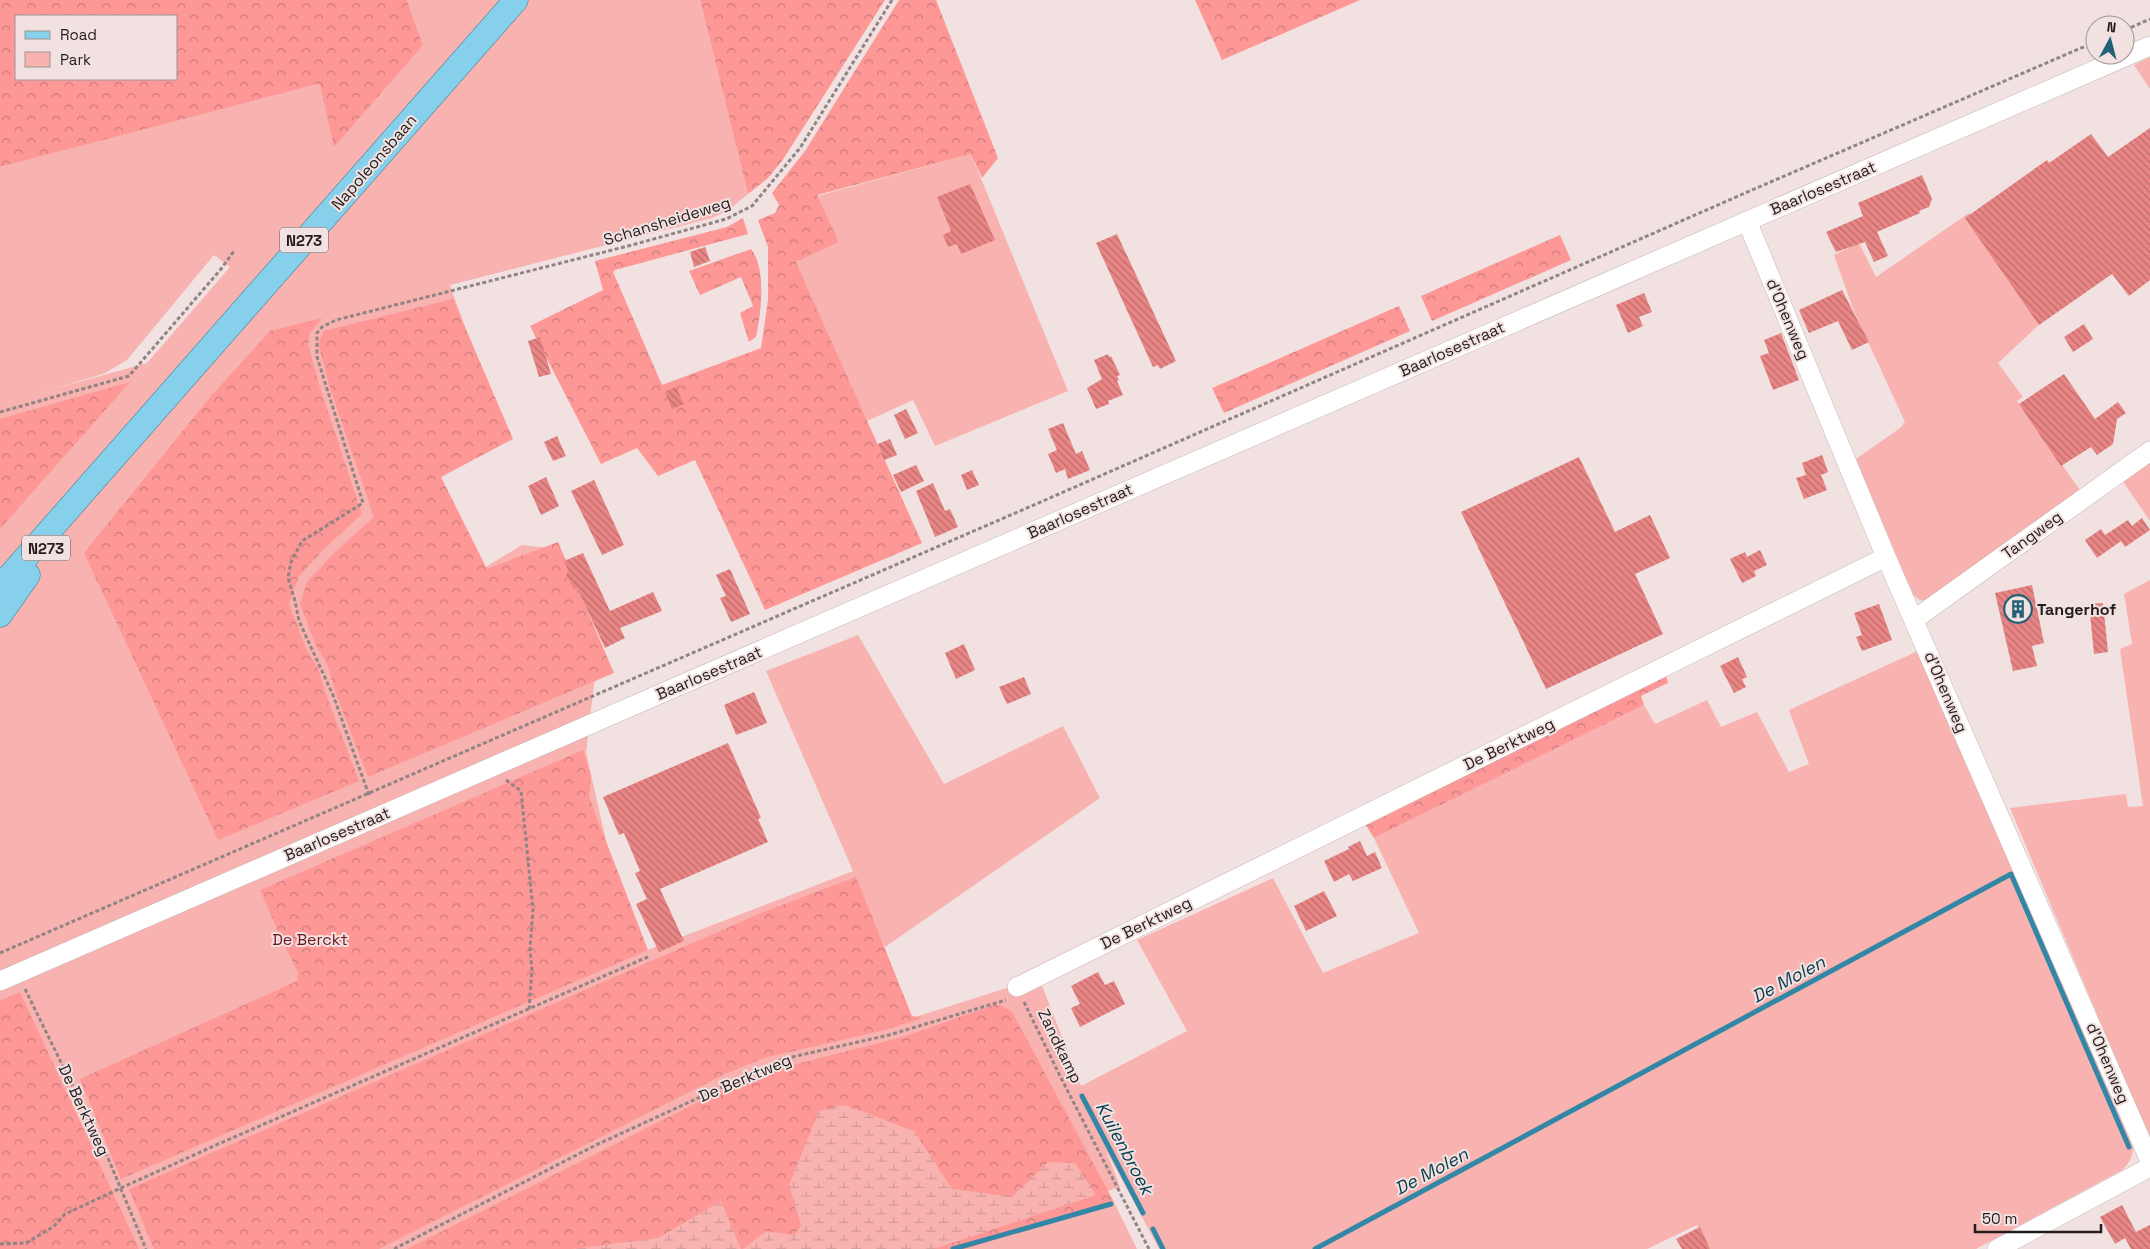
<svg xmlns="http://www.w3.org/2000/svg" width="2150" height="1249" viewBox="0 0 2150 1249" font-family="'Space Grotesk',sans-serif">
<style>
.green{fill:#f8b2b0;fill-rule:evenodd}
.forest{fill:url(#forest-crowns);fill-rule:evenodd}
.wetland{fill:url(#wetland-marsh)}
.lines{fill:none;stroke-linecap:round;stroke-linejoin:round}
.stream{stroke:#3287a6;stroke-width:5}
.building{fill:url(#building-back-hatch)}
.minor-casing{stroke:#c6b7b6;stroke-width:20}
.major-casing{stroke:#2f7d9a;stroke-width:25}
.path{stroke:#908584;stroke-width:3;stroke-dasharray:4 2.5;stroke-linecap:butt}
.minor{stroke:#fff;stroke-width:19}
.major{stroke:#86d0eb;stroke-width:24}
.labels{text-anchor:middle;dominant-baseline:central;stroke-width:4;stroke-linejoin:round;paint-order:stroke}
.shield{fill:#f1e2e1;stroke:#615858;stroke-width:1}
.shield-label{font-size:15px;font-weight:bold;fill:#231d1d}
.street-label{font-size:16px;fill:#231d1d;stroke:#f1e2e1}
.poi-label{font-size:16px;font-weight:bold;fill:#231d1d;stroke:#f1e2e1;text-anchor:start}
.park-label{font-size:16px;fill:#6e161f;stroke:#f1e2e1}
.water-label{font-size:18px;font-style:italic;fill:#053c4e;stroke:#f1e2e1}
</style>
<defs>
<pattern id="forest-crowns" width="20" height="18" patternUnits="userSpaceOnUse" patternTransform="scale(1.25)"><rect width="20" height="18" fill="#fd9897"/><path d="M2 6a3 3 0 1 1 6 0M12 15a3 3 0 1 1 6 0" fill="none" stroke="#cc7b7b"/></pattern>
<pattern id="wetland-marsh" width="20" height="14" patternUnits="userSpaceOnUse" patternTransform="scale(1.25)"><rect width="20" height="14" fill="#f8b2b0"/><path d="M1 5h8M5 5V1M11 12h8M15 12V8" fill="none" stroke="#d49997"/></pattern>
<pattern id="building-back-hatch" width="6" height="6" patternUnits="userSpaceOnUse" patternTransform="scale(1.25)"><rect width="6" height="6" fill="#e98585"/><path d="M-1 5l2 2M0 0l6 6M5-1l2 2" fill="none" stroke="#bc6c6c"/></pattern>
</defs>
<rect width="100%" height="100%" fill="#f1e2e1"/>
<path class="green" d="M0,0H390L423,45L407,0H700L748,194L730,209L712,218L450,285L501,428L441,478L484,568L522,545L557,549L596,668L586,752L632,956L853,871L766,671L858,635L944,784L1063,726L1100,798L885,947L881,937L909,1019L1039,978L1081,1086L1187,1031L1137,940L1273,878L1323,973L1419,933L1374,838L1644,705L1655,724L1707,700L1721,727L1757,712L1789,772L1809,764L1789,710L1920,650L2134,1143C2133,1155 2131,1162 2122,1170L1976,1249H1709L1697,1225L1647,1249H1159L1106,1150L1120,1187L934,1249H0V167L80,146L0,164ZM16,16H176V79H16ZM214,255L230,267L147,363L46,391L103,374L127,360Z
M2150,57V89L2134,65Z
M971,154L1068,391L935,446L913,400L867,421L796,262L839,242L817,196Z
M1969,213L2043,321L1998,363L2023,397L2017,401L2082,493L1926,601L1920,600L1913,595L1856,459L1900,428L1905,422L1853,309L1834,255L1859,243L1876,277Z
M2150,458V521L2122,480Z
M2150,580V1140L2010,808L2126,794L2128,807L2143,806L2120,649L2132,644L2124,594Z
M1114,1202L1137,1249H966Z"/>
<path class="forest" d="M0,0H407L423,45L334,147L320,85L317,84L0,167ZM16,16H176V79H16Z
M700,0H885L782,161L768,178L748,194Z
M899,0H936L998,158L982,178L971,154L817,195L839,242L796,262L922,543L765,610L695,460L658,476L637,448L601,464L530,326L603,290L595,261L727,227L743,218L748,234L615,270L613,272L662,385L761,348L768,300V247L758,220L775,213L779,205L772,193L805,151Z
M1195,0H1360L1222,60Z
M1560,235L1571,260L1432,321L1421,296Z
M751,249C767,269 761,314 756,337L749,342L740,313L753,306L741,277L700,295L689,271Z
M453,299L513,439L441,477L487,569L558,542L614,673L368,777L336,694L327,664L315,644L300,603L307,582L334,553L374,517L329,385L318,343L324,331Z
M1399,306L1410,331L1224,413L1212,388Z
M322,318L310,333L308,344L320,388L362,514L327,546L299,576L289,603L306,649L318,668L327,697L359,781L218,840L84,553L211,396L270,331Z
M130,382L0,529V419Z
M1666,676L1668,683L1641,696L1644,705L1374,838L1365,824Z
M583,750L591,776L589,797L648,950L121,1179L80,1079L297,981L298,972L284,945L260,890Z
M856,877L912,1016L923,1018L885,1030L764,1058L725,1074L379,1249H154L129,1189L766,911Z
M20,992L139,1249H0V1001Z
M994,1005H1001L1012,1012L1114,1202L966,1249H407L738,1082L773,1070L903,1037Z"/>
<path class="wetland" d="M845,1105L914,1131L952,1189L1012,1197L1048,1162L1075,1163L1096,1195L934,1249H743L766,1231L794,1235L801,1226L789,1185L819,1111Z
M721,1201L741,1249H572L658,1238Z"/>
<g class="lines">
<path class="stream" d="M1082,1096L1143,1213
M1153,1229L1163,1249
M953,1249L1111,1204
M1315,1249L2011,874L2129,1147"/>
</g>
<path class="building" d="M2150,128V280L2129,296L2112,274L2039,325L1965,218L2047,160L2049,163L2091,134L2108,157Z
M1922,175L1932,199L1929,207L1919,211L1920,213L1877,232L1888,256L1874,262L1865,242L1836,252L1826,232L1863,216L1858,203Z
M970,184L995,240L961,254L957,244L948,247L943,235L951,231L937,197Z
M1117,234L1176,361L1160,369L1158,365L1153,367L1096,243Z
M705,247L710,261L694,267L690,252Z
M1842,290L1869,342L1852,350L1838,321L1809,333L1799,310Z
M1644,293L1652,312L1639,317L1643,326L1628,333L1616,305Z
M2084,324L2093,339L2073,352L2064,337Z
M1781,333L1799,380L1773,390L1760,356L1769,353L1764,340Z
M540,337L551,374L539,377L528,341Z
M1108,354L1109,357L1111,356L1120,375L1117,376L1119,380L1117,381L1123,395L1108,401L1109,404L1096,409L1087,388L1102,379L1094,360Z
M2064,374L2095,419L2118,402L2126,413L2117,419L2113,444L2097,455L2091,447L2061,466L2019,404Z
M676,387L684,404L672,409L665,392Z
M906,409L918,433L905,439L894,415Z
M1063,423L1076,454L1082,451L1090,470L1068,479L1065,469L1056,473L1048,454L1057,450L1048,429Z
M557,436L566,456L553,461L544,442Z
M890,439L897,455L884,460L878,444Z
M1822,455L1828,472L1821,475L1827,490L1804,499L1796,478L1806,475L1802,463Z
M1579,457L1615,532L1650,515L1670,558L1635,574L1663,634L1546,689L1461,512Z
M916,465L924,481L901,492L893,475Z
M972,470L979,485L967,490L961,475Z
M546,477L559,506L541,515L528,486Z
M594,480L624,545L602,555L571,491Z
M933,483L945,511L950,509L958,527L935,537L916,491Z
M2142,518L2150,530L2125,547L2121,541L2097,558L2085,540L2101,529L2105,535L2128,520L2132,526Z
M1760,550L1767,565L1754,571L1756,576L1742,583L1730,559L1745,552L1747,557Z
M583,553L610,611L653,592L662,611L620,628L625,638L605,648L577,588L574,589L566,574L569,572L564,561Z
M730,569L750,614L731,622L720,598L726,596L716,575Z
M2032,585L2044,643L2032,646L2037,666L2013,671L1995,593Z
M2103,603L2108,652L2094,654L2089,604Z
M1879,604L1892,640L1862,651L1856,637L1862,635L1854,613Z
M964,644L975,670L956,679L945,653Z
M1738,657L1747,677L1742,679L1746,687L1734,693L1720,666Z
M1024,677L1031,694L1007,704L999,687Z
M754,692L767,723L736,735L724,705Z
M728,743L761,818L758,819L768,842L660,889L684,941L659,952L636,904L647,899L635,873L640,871L624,833L619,835L603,797Z
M1360,841L1367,856L1375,852L1382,868L1353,881L1349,874L1334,882L1324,861L1349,849L1348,847Z
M1324,891L1337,916L1306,931L1294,906Z
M1098,972L1105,985L1114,981L1125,1004L1080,1027L1071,1008L1080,1004L1071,986Z
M2122,1205L2136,1232L2150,1225V1249H2131L2125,1238L2115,1244L2100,1217Z
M1700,1227L1710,1249H1682L1676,1239Z"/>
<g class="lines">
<defs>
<path id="minor" d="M1747,221L1886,557L2150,1161
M1915,619L2150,451
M0,981L2150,46
M1017,987L1886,557
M1997,1249L2150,1167"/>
<path id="major" d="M0,587L516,0
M0,615L28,575"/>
</defs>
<use href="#minor" class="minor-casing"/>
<use href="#major" class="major-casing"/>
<path class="path" d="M2125,30L2150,19
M0,412L129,376L221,269L234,251
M506,780L521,791L533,909L530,949L532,970L529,1009
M369,795L333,695L299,621L295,601L288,578L291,562L302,541L363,503L317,357V333L322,327L336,320L632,245L726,219L752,206L800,148L892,0
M0,953L1043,501L1752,190L2095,42
M25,989L108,1158L146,1249
M1024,1002L1060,1076L1149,1249
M0,1244L26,1243L53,1227L65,1214L121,1188L216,1145L650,956
M394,1249L596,1145L783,1059L889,1035L1006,1000"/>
<use href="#minor" class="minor"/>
<use href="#major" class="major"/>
</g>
<defs>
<symbol id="building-ring" viewBox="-11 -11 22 22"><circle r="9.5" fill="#f1e2e1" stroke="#226076" stroke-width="1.5"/><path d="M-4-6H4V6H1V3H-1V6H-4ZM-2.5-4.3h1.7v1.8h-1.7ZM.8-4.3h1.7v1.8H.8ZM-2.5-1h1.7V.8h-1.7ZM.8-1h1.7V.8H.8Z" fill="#226076"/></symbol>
</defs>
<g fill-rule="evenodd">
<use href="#building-ring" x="2002" y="593" width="32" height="32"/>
</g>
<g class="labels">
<g class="shield">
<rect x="280" y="227.5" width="48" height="25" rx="4"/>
<rect x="22" y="535.5" width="48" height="25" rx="4"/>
</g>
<g class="shield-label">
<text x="304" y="240">N273</text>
<text x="46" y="548">N273</text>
</g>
<g class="street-label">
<text transform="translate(374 162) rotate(-49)">Napoleonsbaan</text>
<text transform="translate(1823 188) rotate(-23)">Baarlosestraat</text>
<text transform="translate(667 221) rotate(-17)">Schansheideweg</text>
<text transform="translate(1788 319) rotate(67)">d'Ohenweg</text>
<text transform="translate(1452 349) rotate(-24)">Baarlosestraat</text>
<text transform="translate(1080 511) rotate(-24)">Baarlosestraat</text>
<text transform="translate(2032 535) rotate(-36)">Tangweg</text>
<text transform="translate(709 673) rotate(-23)">Baarlosestraat</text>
<text transform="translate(1946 692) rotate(67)">d'Ohenweg</text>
<text transform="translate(1509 744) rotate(-26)">De Berktweg</text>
<text transform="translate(337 834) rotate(-23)">Baarlosestraat</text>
<text transform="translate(1146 923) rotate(-26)">De Berktweg</text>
<text transform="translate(1060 1046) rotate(64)">Zandkamp</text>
<text transform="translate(2108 1063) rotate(67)">d'Ohenweg</text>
<text transform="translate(745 1078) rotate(-23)">De Berktweg</text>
<text transform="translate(84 1110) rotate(65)">De Berktweg</text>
</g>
<g class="poi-label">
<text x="2037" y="609">Tangerhof</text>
</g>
<g class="park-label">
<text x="310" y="939">De Berckt</text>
</g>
<g class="water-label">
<text transform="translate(1788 979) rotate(-28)">De Molen</text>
<text transform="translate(1125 1148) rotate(62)">Kuilenbroek</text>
<text transform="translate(1431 1171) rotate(-28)">De Molen</text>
</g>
</g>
<rect x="15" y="15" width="162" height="65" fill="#f1e2e1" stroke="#9f9393"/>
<rect x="25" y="31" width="25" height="8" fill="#86d0eb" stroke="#9f9393"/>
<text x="60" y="40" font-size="15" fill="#231d1d">Road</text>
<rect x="25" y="52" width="25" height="15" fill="#f8b2b0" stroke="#9f9393"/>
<text x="60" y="65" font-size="15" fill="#231d1d">Park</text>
<g transform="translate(2110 40) rotate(7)"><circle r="24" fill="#f1e2e1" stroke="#9f9393"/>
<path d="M0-4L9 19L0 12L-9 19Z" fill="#226076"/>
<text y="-8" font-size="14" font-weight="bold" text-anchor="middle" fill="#231d1d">N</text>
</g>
<path d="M1975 1224v8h126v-8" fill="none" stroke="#231d1d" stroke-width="2.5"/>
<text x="1982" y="1224" font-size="15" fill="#231d1d" stroke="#f1e2e1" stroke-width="4" paint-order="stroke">50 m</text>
</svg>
